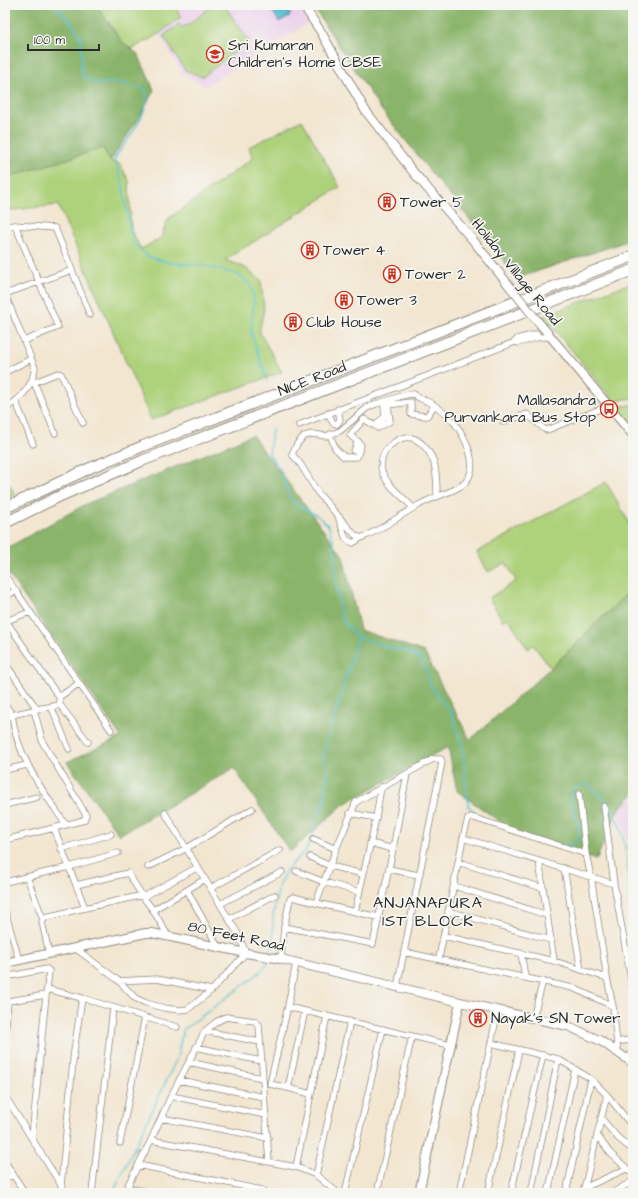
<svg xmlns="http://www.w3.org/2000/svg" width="638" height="1198" viewBox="0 0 638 1198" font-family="'Architects Daughter',sans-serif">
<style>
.built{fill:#ebd1eb}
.green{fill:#aed27b;stroke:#6c7e53}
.forest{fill:#8ab46b;stroke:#5a704b}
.water{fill:#57c1d2;stroke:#41767e}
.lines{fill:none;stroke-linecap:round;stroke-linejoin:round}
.stream{stroke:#57c1d2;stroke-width:1.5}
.street-casing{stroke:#8e887e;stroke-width:7}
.secondary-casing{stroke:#8e887e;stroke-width:10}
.highway-casing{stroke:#8e887e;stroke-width:12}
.street{stroke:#fff;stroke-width:5.5}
.secondary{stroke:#fff;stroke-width:8}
.highway{stroke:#fff;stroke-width:10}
.secondary-bridge-casing{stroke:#8e887e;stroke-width:10;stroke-linecap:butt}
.secondary-bridge{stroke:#fff;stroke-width:8}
.labels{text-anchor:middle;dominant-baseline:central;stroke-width:3.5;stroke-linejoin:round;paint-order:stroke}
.poi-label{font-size:15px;fill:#2b2b2b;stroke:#f6f6f2;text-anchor:start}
.street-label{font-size:15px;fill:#2b2b2b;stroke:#f6f6f2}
.neighbourhood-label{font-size:16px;letter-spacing:1px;fill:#2b2b2b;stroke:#f6f6f2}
</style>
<rect width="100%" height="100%" fill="#f6f6f2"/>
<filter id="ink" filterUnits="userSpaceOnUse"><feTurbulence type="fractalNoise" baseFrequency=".025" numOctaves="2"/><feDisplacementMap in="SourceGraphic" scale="8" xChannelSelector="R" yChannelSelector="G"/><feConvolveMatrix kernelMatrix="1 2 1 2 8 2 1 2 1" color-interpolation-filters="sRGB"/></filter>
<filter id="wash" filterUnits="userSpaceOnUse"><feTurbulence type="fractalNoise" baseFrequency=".012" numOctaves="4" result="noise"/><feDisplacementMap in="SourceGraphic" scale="16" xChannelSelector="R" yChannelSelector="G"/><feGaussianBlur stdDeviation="0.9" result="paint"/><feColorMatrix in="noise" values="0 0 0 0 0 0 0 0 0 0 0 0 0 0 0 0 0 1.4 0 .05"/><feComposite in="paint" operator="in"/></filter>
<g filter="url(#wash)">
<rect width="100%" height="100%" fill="#f2e6d0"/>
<path class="built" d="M174,5H299L310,22L205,86L182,73L159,34L181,18Z
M633,795V873L630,875L631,852L617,812L618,810Z"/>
<path class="green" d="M96,5H174L181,17L159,34L132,49L122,42Z
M213,5H224L249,41L202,77L185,70L163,36L179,24L182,27L188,25Z
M302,120L340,187L225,260C232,263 240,264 247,269C252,273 255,277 261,280L264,309L260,328V333L282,372L151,420L58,205L5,211V178L103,148L110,161L120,164L129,181L131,230L141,249L161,238L168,219L253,158L249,147Z
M633,282V398L614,401L543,316Z
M633,405V432L612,407Z
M606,482L630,524L633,523V587L551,668L533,645L528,649L508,618L503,621L489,598L516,581L506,563L488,572L477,552Z
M9,484L15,495L5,500V486Z"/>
<path class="forest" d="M5,5H96L122,42L138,54L154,90L139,118L110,161L103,148L5,178Z
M312,5H633V239L518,278L429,170L380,108Z
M252,435L343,556L360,630L424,652L470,740L566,654L633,587V795L618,810L596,860L516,833L457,791L448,747L344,804L290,852L234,768L119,835L67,762L121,737L5,569V549L86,504Z"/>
<path class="water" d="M274,5H285L291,15L279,22L270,7Z"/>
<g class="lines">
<path class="stream" d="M54,5L65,15L81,37L82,76L95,83H122L143,88C143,88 147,93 147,93C151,111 124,144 114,159L122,181L132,242L147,256L166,262L210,267L237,274L250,284L254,297L251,332L267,380
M272,428L269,454L281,471L289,496L296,504L316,515L328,525L334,543L337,593L342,619L356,636L380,645L406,651L420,658L429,677L431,687L441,699L452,714L463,749L466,788L469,807L482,818
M565,845H572L578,841L580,831L570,798L576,787L588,784C593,789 601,795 606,801C631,833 628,878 630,917L633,927
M269,954L273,940V916L279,885L286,870L306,850L313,836L315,821L325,801L328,769L323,756L358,637
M113,1193L177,1058L183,1030L257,975L267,965L268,959"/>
</g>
</g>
<g filter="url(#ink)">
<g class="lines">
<defs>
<path id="street" d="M15,225L58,327L24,341
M5,226L15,225L55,228L72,270L5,294
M72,270L90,315
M5,294L35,368C34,372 33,376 32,380C27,392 16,402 5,409
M539,337L518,343L515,342L517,339L536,334L539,337H551
M5,372L31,359
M34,382L55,433
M30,384L58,373L61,374L83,423
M414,394C418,399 421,398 426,401C436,404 446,414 453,421C466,437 483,471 461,486C448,494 432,497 419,505C400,515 382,530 361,538L355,535L318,493L301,465L292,454L297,444L304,436L313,434L326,436L340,431L367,408L376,404L405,395Z
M16,402L33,444
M328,413L333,423L337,424
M378,422L385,417L384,406L388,405
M503,422L527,414L544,429L547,430L608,406
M337,424L340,420L338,409
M299,425L515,342
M330,434L335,448L344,457H357L361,445L350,435L364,419L378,428L390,421L388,405L411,402V414L425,416H427L434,406
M354,451L358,441
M413,508C402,495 385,485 381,468C381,465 382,462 382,459C385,446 402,433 415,439C423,443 430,452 433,460C437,471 437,484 437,496
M339,519L346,539L353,543L361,538
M5,576L16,591
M5,596L16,591L111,730
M30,612L6,621L59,697
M5,663L37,709L60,705
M78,684L59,697L60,705L88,742
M5,704L12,715L37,709
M51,706L69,749
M34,710L43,743L86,815L84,820L54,828
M5,717L12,715C17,757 43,791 66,825
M5,770L27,765
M579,794L586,854
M5,805L37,797
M604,806L614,884
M350,813L376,818
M463,838L614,884L633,991
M313,839L336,849
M5,840L54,828L69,867L5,882
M370,843L393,849
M61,849L111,834
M118,853L69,867L85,908L139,896L143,897L153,910L168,936
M310,857L330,866L363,874
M539,861L554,961
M458,862L543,888
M148,867L187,848L252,809
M564,868L581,970
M389,869L418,875
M296,871L324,882L359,892
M27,877L43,919
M205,879L187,890L218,947
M76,885L128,873L143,897L198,867
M454,886L547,915
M211,888L280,850
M316,903L378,917
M220,904L282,872
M153,910L187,890
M5,911L19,960
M448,911L551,940
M355,912L376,818L381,787
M229,919L275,895
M284,927L373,944L393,849L407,774
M444,936L554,961L607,978
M75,948L119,981L135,998L146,1003L164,1008L179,1010L188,1009L212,990L246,953L238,934L165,813
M49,953L42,922L46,917L85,908
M521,953L525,977
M439,958L463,838L468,819L471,817L586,854L591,877L607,978L613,1006L618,1053
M281,959L284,927L290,899L293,897L316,903L336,849L356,802L433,759H441L442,762L404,952
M296,963L288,1006L292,1008L450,1045
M5,977L47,969L49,971L47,989
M119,981L157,979L212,990
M397,987L404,952L573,988L613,1006
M288,1006L270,1084L288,1088
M305,1011L288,1088L311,1094
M533,1018L543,981
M205,1031L260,1042
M5,1037L8,1001L46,995L47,989L82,998L177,1027
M617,1042L629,1040L632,1037
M491,1043L558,1059L591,1079L607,1095L583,1193
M196,1047L261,1061
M627,1059L633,1067
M189,1062L262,1078
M179,1080L264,1097
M607,1095L633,1127
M5,1096L66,1193
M171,1096L266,1115
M161,1118L268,1138
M601,1118L618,1138L633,1150
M597,1135L610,1153L633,1174
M32,1137L46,995
M151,1140L171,1096L205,1031L216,1022L226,1017L255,1021L259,1025L269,1162
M120,1143L145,1017
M5,1162L25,1193
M138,1165L262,1190L267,1193
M296,1167L327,1016
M316,1175L350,1021
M5,1177L14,1176
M61,1185L74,1051L82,998
M584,1188L626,1169
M92,1193L113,1008
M153,1193L130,1188L128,1185L151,1140L296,1167L316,1175L338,1193
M345,1193L383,1029
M377,1193L412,1036
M459,1193L498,1010
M488,1193L519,1050
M511,1193L543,1055
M531,1193L558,1059
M548,1193L575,1069
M566,1193L591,1079
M612,1193L633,1181"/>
<path id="secondary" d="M303,5L321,32L365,110L414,173L472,239L515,293
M535,318L633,435
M5,963L146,933H152L246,953L281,959L460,1002L568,1026L601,1041L627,1059L633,1055
M419,1193L460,1002"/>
<path id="highway" d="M5,508L90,468L143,446L633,256
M5,523L58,497L144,460L633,270"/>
</defs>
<use href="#street" class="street-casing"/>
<use href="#secondary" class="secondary-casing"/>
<use href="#highway" class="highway-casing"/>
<use href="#street" class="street"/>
<use href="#secondary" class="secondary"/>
<use href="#highway" class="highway"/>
<defs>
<path id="secondary-bridge" d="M515,293L535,318"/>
</defs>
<use href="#secondary-bridge" class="secondary-bridge-casing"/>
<use href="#secondary-bridge" class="secondary-bridge"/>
</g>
</g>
<defs>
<symbol id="school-ring" viewBox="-11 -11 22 22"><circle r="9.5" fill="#f6f6f2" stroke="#c8321e" stroke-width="1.5"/><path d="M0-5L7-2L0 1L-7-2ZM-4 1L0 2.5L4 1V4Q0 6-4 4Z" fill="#c8321e"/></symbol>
<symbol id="building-ring" viewBox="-11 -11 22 22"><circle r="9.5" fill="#f6f6f2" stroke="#c8321e" stroke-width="1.5"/><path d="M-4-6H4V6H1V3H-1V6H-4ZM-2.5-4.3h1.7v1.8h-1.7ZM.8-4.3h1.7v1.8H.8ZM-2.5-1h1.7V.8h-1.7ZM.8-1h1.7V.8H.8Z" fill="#c8321e"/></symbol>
<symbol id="bus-ring" viewBox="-11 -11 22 22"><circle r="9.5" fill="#f6f6f2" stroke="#c8321e" stroke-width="1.5"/><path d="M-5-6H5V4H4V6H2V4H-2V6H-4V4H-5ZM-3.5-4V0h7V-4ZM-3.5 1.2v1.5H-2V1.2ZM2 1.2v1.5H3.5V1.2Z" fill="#c8321e"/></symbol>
</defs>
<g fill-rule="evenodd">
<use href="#school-ring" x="205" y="44" width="20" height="20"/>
<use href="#building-ring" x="377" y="192" width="20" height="20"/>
<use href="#building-ring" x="300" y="240" width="20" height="20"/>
<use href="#building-ring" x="382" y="264" width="20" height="20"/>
<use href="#building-ring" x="334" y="290" width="20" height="20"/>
<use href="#building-ring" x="283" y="312" width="20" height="20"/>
<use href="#bus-ring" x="599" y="399" width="20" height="20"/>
<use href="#building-ring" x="468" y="1008" width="20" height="20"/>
</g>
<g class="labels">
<g class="poi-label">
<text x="228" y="45">Sri Kumaran<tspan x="228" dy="17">Children's Home CBSE</tspan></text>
<text x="400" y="202">Tower 5</text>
<text x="323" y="250">Tower 4</text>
<text x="405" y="274">Tower 2</text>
<text x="357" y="300">Tower 3</text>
<text x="306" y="322">Club House</text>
<text x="596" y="400" text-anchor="end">Mallasandra<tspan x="596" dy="17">Purvankara Bus Stop</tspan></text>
<text x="491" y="1018">Nayak's SN Tower</text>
</g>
<g class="street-label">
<text transform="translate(516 272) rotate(51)">Holiday Village Road</text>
<text transform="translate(312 379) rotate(-21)">NICE Road</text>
<text transform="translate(236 936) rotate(12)">80 Feet Road</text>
</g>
<g class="neighbourhood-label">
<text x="428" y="903">ANJANAPURA<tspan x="428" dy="18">1ST BLOCK</tspan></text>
</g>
</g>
<rect width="638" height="1198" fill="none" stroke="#f6f6f2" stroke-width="20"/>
<path d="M28 44v6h71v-6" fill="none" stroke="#2b2b2b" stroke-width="2"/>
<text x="34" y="44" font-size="12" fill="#2b2b2b" stroke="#f6f6f2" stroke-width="3" paint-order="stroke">100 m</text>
</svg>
